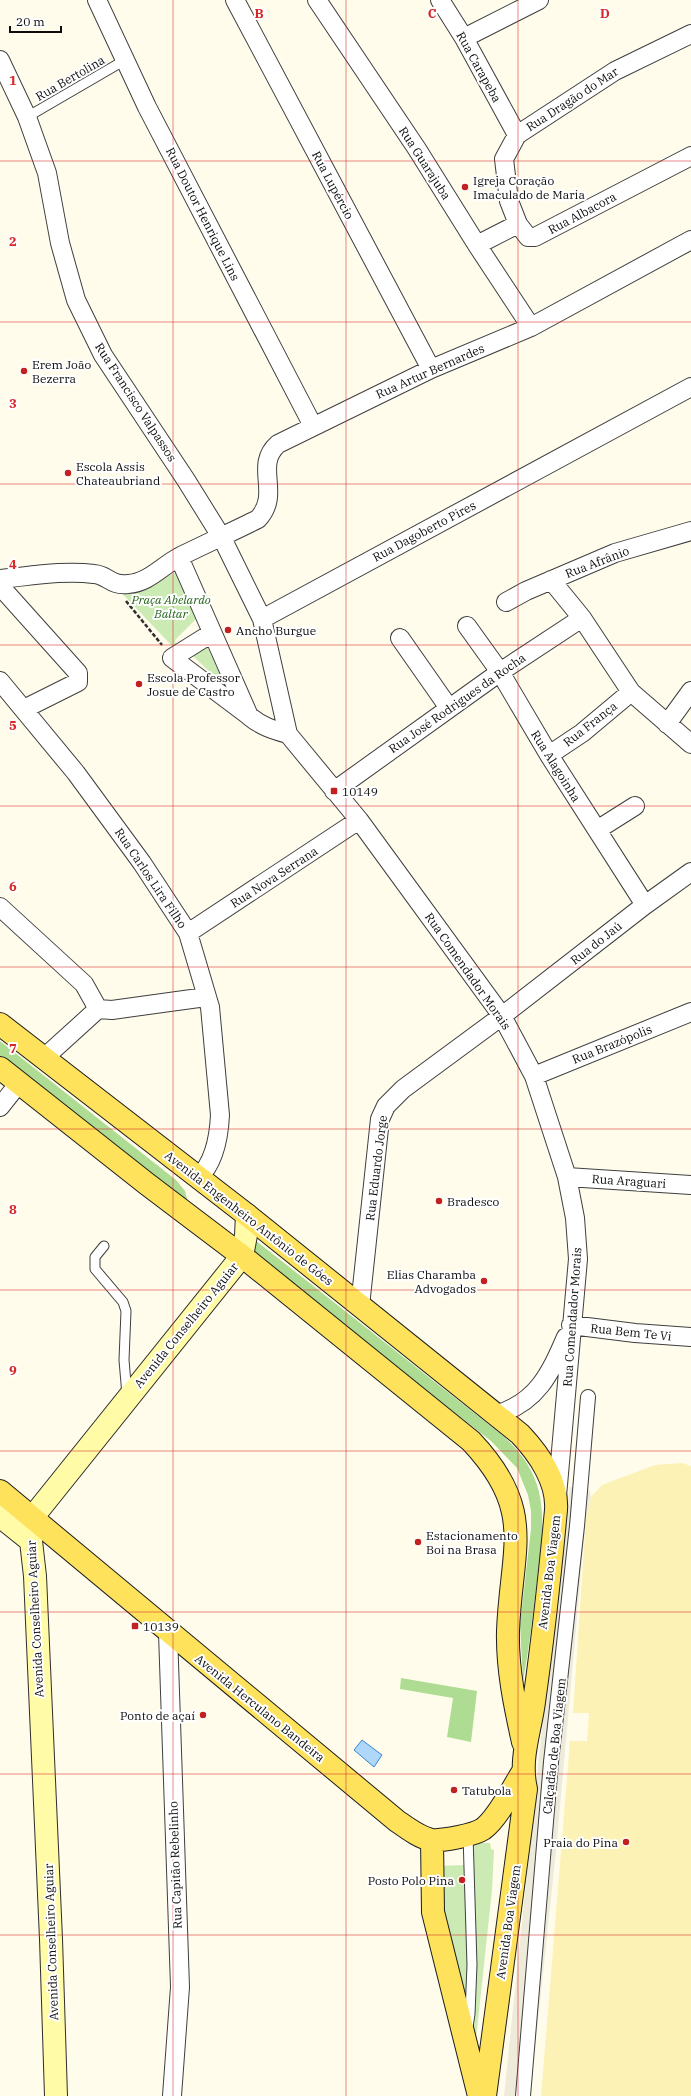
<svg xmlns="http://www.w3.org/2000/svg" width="691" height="2096" viewBox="0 0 691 2096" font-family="'IBM Plex Serif',serif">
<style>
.green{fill:#ccebb4}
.forest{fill:#aedc92}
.sand{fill:#fdf2b5}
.plaza{fill:#eeebdb}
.water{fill:#aed7f9;stroke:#3287d2}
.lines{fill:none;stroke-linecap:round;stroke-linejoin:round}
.service-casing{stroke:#3f3f3f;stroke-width:11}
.pedestrian-casing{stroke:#3f3f3f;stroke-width:16}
.minor-casing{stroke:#3f3f3f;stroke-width:20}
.secondary-casing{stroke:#2e2e2e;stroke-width:24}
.primary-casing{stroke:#1d1d1d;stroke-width:24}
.path{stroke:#2e2e2e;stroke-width:2.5;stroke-dasharray:4 2;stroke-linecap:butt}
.service{stroke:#fff;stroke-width:9}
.pedestrian{stroke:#fff;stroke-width:14}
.minor{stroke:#fff;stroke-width:18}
.secondary{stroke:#fffba6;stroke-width:22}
.primary{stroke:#fee25c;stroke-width:22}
.grid{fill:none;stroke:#d62828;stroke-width:1;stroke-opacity:0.55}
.poi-dot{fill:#c1221f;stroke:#fff;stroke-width:1.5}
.labels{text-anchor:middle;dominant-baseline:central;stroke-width:4;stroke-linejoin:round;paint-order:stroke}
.street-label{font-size:12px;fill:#0c0c0c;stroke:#fff}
.poi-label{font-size:12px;fill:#0c0c0c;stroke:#fff;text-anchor:start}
.park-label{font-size:12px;font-style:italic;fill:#25661a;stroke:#fff}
.grid-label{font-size:13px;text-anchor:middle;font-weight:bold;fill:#d62828;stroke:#fff;stroke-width:4;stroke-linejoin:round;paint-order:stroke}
</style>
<rect width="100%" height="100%" fill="#fffceb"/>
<path class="green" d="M176,572L197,618L175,640L176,645L174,648L114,585L146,588Z
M207,646L220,674L217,679L191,654Z
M467,1843H490L491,1849L494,1850L492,1890L474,2058L444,1919L445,1904L438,1896L436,1866L465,1865Z"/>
<path class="forest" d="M0,1041L176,1180L185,1191L189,1206L0,1057Z
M250,1236L502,1435C552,1479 544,1521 537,1581C533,1615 529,1648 523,1681L520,1624L531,1529V1511L528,1495L517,1468L491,1441L248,1251Z
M401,1678L477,1691L471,1742L447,1737L453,1698L400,1689Z"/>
<path class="sand" d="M682,1463L691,1466V2096H541L570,1741H587L589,1713H573L586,1517L591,1497L602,1485L655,1465Z"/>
<path class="plaza" d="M570,1487L590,1491L591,1497L586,1517L556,1851L530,2096H504L554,1612Z"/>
<path class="water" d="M362,1740L382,1755L374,1767L354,1750Z"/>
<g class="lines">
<defs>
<path id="service" d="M27,117L125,60
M104,1246L95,1257V1269L123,1302L126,1311L124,1360L127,1395
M468,2027L470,2014L472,1965L468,1835"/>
<path id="pedestrian" d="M523,2096L551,1762L577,1526L588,1397"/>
<path id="minor" d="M97,0L147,107L313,426
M235,0L431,369
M317,0L417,149L477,245L531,327
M440,0L464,38L517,135
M464,38L539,0
M0,60L27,117L47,173L60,243L76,300L103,355L186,480L222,538L262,619L288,734L359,820L502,1016L534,1076L567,1177L575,1218L578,1259L557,1496
M518,224L509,201L504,159L517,135L615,71L691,34
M477,245L518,224L528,237H535L691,156
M179,557L249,716C261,726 273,730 288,734
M0,579C31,576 64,570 94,574C108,575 110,586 128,584C148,583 162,566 179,557C205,544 232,532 258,519C282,493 253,466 278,444L431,369L531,327L691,240
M551,580L582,618L631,692L691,744
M0,586L78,673V682L24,709
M506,602L526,591L615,553L691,531
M262,619L691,387
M467,626L500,672L549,755L645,905
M212,633L172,658L248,715
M400,638L449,708
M0,681L76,773L142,863L188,933L210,1007L220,1115C219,1136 214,1163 198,1178
M667,724L691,691
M549,755L582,733L631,692
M334,791L500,672L582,618
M597,830L635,806
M0,907L84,984L98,1009L44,1058
M188,933L359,820
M98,1009L112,1010L206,997
M534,1076L691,1012
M0,1107L19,1083
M567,1177L691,1185
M360,1306L380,1119L386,1106L403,1089L502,1016L645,905L691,872
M571,1325L635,1333L691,1337
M495,1415C537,1403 550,1374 566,1337
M168,1633L180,1987L172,2096"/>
<path id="secondary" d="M0,1516L31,1541
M56,2096L51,1939L35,1576L31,1541L32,1518L242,1256L246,1235L247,1215"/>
<path id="primary" d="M0,1024L247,1215L520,1434C539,1454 558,1482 556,1510C550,1574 543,1638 534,1702C530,1732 519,1759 526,1789L485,2096
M0,1068L147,1184L242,1256L471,1441C537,1511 511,1548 508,1631C507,1668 515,1706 523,1742
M0,1491L397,1821C407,1828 420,1838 432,1840C443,1841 474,1835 483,1829C498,1818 512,1789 522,1773
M432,1840L433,1912L479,2096"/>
</defs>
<use href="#service" class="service-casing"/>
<use href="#pedestrian" class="pedestrian-casing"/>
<use href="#minor" class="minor-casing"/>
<use href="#secondary" class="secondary-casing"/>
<use href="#primary" class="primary-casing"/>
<path class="path" d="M126,601L162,645"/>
<use href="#service" class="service"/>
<use href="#pedestrian" class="pedestrian"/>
<use href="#minor" class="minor"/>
<use href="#secondary" class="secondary"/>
<use href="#primary" class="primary"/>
</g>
<path class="grid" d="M173,0V2096M346,0V2096M518,0V2096M0,161H691M0,322H691M0,484H691M0,645H691M0,806H691M0,967H691M0,1129H691M0,1290H691M0,1451H691M0,1612H691M0,1774H691M0,1935H691"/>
<g class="poi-dot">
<circle cx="465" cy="187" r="4"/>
<circle cx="24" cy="371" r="4"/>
<circle cx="68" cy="473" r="4"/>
<circle cx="228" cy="630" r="4"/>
<circle cx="139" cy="684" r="4"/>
<rect x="330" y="787" width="8" height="8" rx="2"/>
<circle cx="439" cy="1201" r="4"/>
<circle cx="484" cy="1281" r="4"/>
<circle cx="418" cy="1542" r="4"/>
<rect x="131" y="1622" width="8" height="8" rx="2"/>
<circle cx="203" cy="1715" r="4"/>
<circle cx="454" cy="1790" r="4"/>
<circle cx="626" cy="1842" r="4"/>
<circle cx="462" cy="1880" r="4"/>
</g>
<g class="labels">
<g class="street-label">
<text transform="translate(479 67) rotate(61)">Rua Carapeba</text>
<text transform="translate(70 78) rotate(-30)">Rua Bertolina</text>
<text transform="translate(572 99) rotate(-33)">Rua Dragão do Mar</text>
<text transform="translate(425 163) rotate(57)">Rua Guarajuba</text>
<text transform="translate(333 185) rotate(62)">Rua Lupércio</text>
<text transform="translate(582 213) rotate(-28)">Rua Albacora</text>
<text transform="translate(203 214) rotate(63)">Rua Doutor Henrique Lins</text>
<text transform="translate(430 371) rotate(-24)">Rua Artur Bernardes</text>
<text transform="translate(136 402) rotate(57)">Rua Francisco Valpassos</text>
<text transform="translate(424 531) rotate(-28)">Rua Dagoberto Pires</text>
<text transform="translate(597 562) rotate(-21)">Rua Afrânio</text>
<text transform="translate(457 703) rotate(-35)">Rua José Rodrigues da Rocha</text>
<text transform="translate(590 724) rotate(-38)">Rua França</text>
<text transform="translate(556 766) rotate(58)">Rua Alagoinha</text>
<text transform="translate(274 877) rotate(-33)">Rua Nova Serrana</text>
<text transform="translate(151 878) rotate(56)">Rua Carlos Lira Filho</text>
<text transform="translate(596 943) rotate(-38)">Rua do Jaú</text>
<text transform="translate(468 971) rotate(55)">Rua Comendador Morais</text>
<text transform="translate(612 1044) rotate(-22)">Rua Brazópolis</text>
<text transform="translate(376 1168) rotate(-83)">Rua Eduardo Jorge</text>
<text transform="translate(629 1181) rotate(4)">Rua Araguari</text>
<text transform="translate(249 1218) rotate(38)">Avenida Engenheiro Antônio de Góes</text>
<text transform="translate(572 1317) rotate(-86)">Rua Comendador Morais</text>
<text transform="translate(186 1325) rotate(-51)">Avenida Conselheiro Aguiar</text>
<text transform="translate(631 1332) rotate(6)">Rua Bem Te Vi</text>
<text transform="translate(549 1572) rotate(-83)">Avenida Boa Viagem</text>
<text transform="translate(35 1619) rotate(-93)">Avenida Conselheiro Aguiar</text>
<text transform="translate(260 1708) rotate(39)">Avenida Herculano Bandeira</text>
<text transform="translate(554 1746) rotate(-84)">Calçadão de Boa Viagem</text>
<text transform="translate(175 1865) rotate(-92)">Rua Capitão Rebelinho</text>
<text transform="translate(508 1922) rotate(-82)">Avenida Boa Viagem</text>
<text transform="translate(51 1942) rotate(-92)">Avenida Conselheiro Aguiar</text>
</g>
<g class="poi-label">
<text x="473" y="180">Igreja Coração<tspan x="473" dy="14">Imaculado de Maria</tspan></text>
<text x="32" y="364">Erem João<tspan x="32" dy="14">Bezerra</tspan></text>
<text x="76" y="466">Escola Assis<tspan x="76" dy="14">Chateaubriand</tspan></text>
<text x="236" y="630">Ancho Burgue</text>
<text x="147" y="677">Escola Professor<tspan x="147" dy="14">Josue de Castro</tspan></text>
<text x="342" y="791">10149</text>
<text x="447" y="1201">Bradesco</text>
<text x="476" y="1274" text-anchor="end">Elias Charamba<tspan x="476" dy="14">Advogados</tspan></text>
<text x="426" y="1535">Estacionamento<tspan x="426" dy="14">Boi na Brasa</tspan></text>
<text x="143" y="1626">10139</text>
<text x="195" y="1715" text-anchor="end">Ponto de açaí</text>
<text x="462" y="1790">Tatubola</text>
<text x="618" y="1842" text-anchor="end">Praia do Pina</text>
<text x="454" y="1880" text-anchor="end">Posto Polo Pina</text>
</g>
<g class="park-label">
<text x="171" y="599">Praça Abelardo<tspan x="171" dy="14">Baltar</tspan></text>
</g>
</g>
<g class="grid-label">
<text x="259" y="18">B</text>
<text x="432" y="18">C</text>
<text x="605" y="18">D</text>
<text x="13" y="85">1</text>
<text x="13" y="246">2</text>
<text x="13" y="408">3</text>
<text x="13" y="569">4</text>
<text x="13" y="730">5</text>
<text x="13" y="891">6</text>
<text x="13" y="1053">7</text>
<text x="13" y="1214">8</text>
<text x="13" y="1375">9</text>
</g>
<path d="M10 26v6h51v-6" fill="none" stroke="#0c0c0c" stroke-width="2"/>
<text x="16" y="26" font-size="12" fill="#0c0c0c" stroke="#ffffff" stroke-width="3" paint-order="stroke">20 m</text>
</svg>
